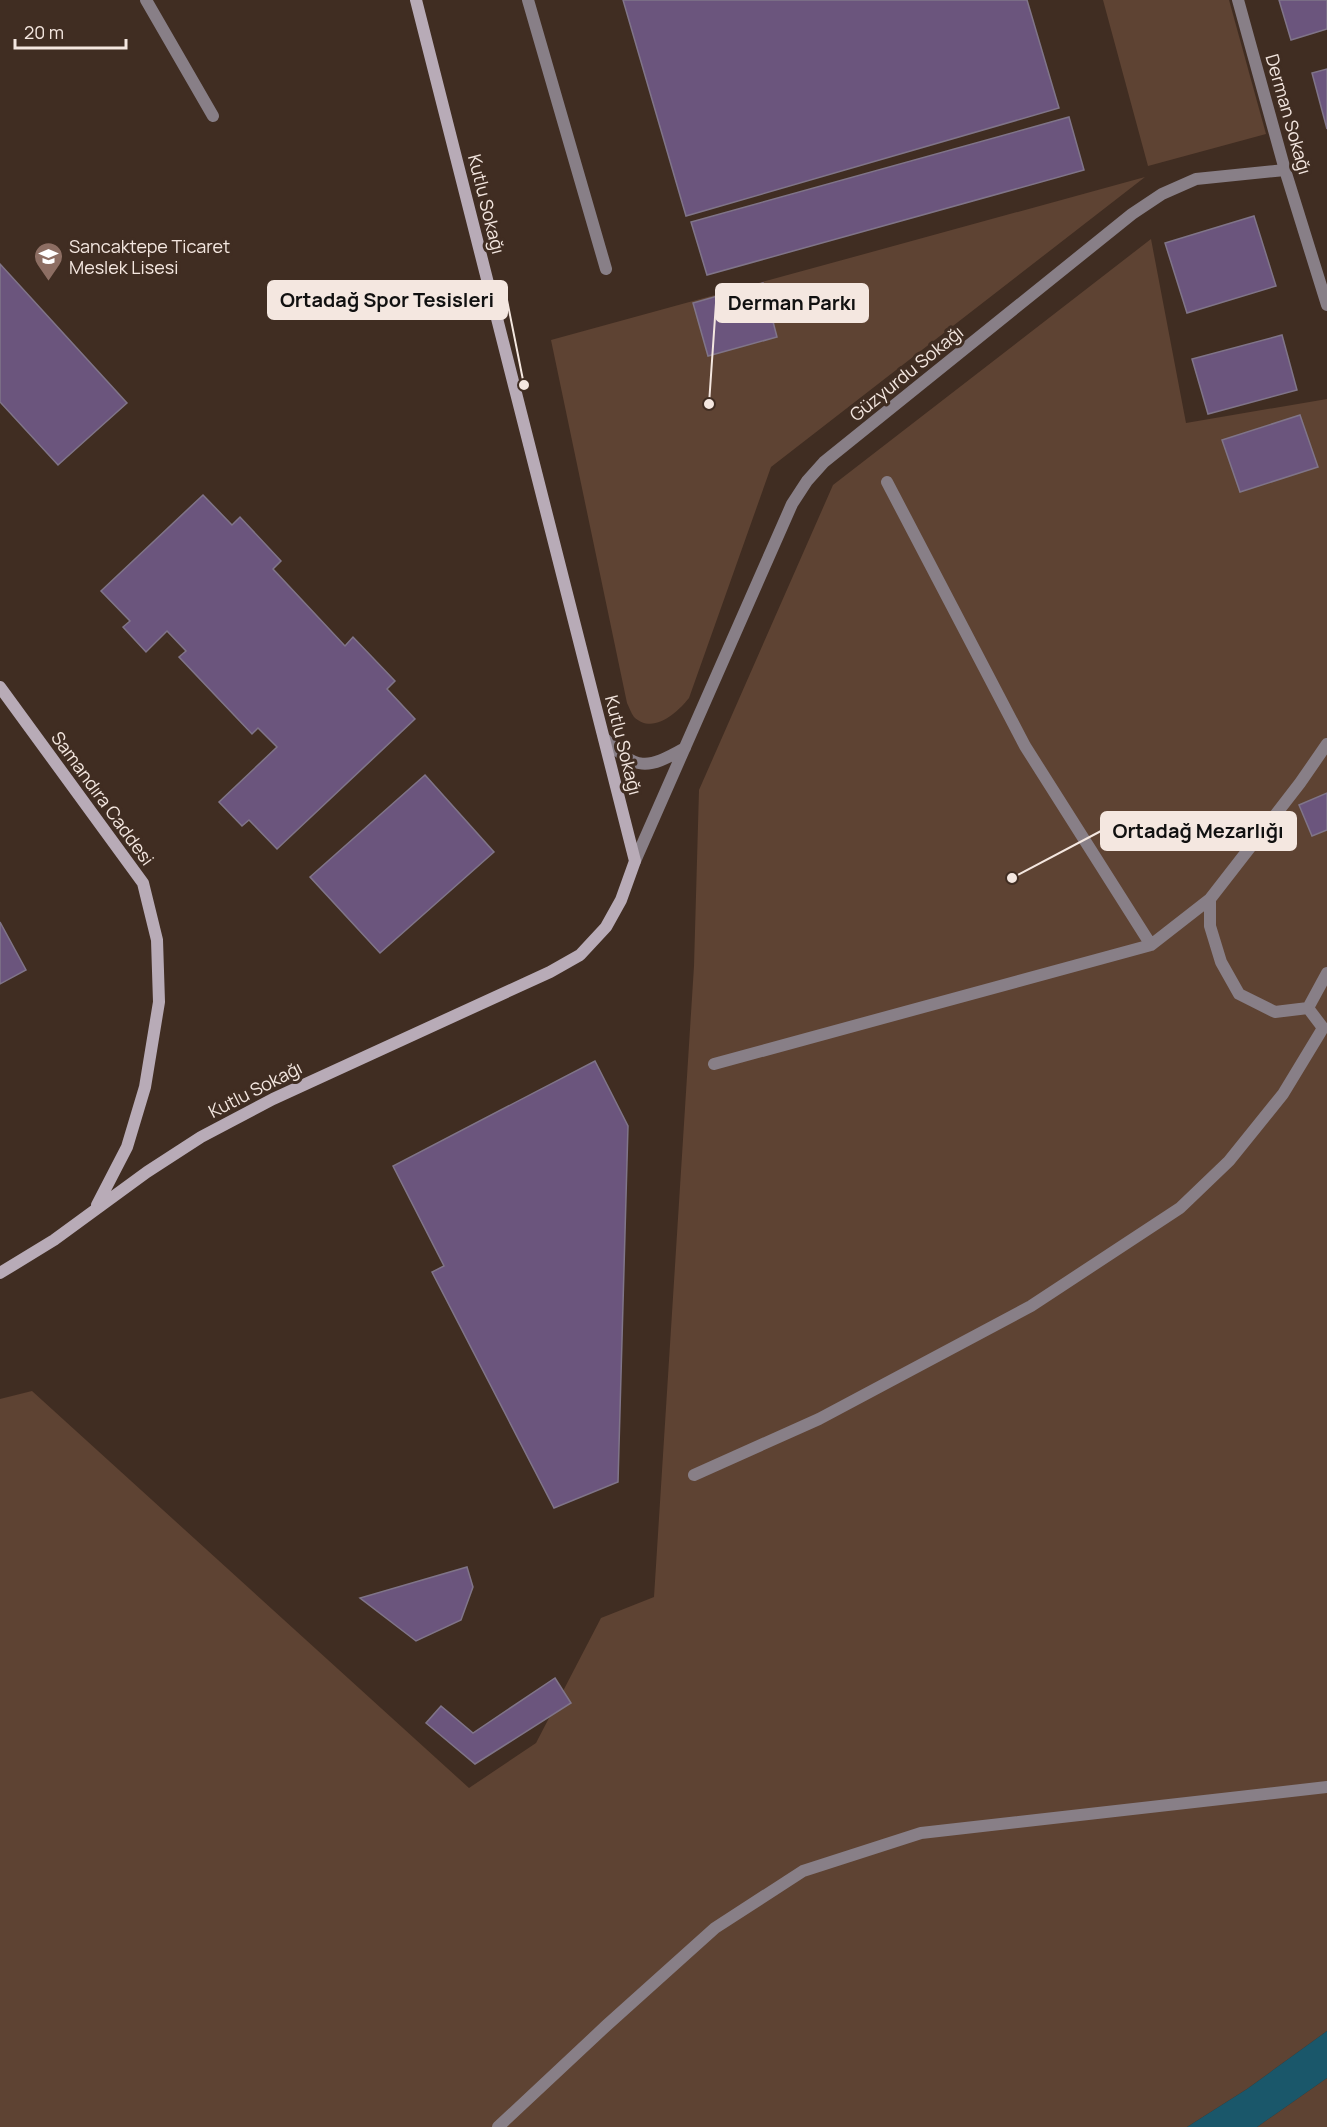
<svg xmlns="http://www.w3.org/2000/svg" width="1327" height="2127" viewBox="0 0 1327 2127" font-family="Manrope,sans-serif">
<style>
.green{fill:#5e4333}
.water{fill:#1a576a}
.building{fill:#6b557d;stroke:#807589;stroke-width:1.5}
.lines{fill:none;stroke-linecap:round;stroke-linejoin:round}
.lane{stroke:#887f87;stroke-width:12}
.street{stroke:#887f87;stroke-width:12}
.secondary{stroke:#b8abb7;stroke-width:12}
.labels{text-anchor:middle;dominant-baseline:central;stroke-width:6;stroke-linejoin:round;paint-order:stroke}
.street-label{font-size:18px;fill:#f4e7e0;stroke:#402d22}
.poi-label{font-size:18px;fill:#f4e7e0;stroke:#402d22;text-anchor:start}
.leader{fill:none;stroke:#f4e7e0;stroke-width:2}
.callout-dot{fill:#f4e7e0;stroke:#402d22;stroke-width:2}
.callout{fill:#f4e7e0;stroke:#f4e7e0;stroke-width:2}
.callout-label{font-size:20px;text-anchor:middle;font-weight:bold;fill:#111}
</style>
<rect width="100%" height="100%" fill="#402d22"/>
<path class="green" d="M1103,0H1229L1266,134L1148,166Z
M1145,177L771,467L689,698C677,713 653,735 634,717C631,713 629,707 627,703L551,340Z
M1151,239L1186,423L1327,399V2031L1247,2089L1187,2127H0V1399L32,1391L469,1788L536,1743L601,1618L654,1597L694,966L699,790L833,485Z
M1327,2078V2127H1257Z"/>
<path class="water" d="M1327,2031V2078L1257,2127H1187L1247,2089Z"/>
<path class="building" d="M623,0H1027L1059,108L686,216Z
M1279,0H1327V29L1291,40Z
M1327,69V129L1312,73Z
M1069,117L1084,170L707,275L691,222Z
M1254,216L1276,286L1187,313L1165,243Z
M0,264L127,403L58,465L0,402Z
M763,283L777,337L708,356L693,303Z
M1282,335L1297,390L1208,414L1192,359Z
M1300,415L1318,467L1240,492L1222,440Z
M203,495L232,525L240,517L281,561L273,569L345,646L353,637L395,681L387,689L415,719L277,849L249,820L242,826L219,802L277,747L258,728L252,734L179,657L186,651L167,631L146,652L123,627L130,621L101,591Z
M425,775L494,852L380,953L310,877Z
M1327,793V830L1312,836L1299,805Z
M0,922L26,970L0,984Z
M595,1061L628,1126L618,1482L554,1508L432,1272L444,1266L393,1166Z
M467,1567L473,1587L461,1620L416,1641L360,1598Z
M555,1678L571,1703L475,1764L426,1723L441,1706L473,1733Z"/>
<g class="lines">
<path class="lane" d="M146,0L213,116
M528,0L606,269
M887,482L1025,746L1151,945
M1327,744L1300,783L1210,899V926L1221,962L1239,994L1275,1012L1308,1008L1327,973
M1308,1008L1323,1028
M714,1064L1151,945L1210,899
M694,1475L819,1419L1031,1306L1180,1208L1229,1161L1283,1094L1323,1028"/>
<path class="street" d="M1238,0L1285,170L1327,305
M604,738C637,771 646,770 685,748
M635,861L792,504L807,481L824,462L1132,214L1162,194L1196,179L1285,170
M498,2127L607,2025L715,1928L803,1871L921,1833L1327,1787"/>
<path class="secondary" d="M0,687L143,883L157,940L159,1002L145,1087L127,1147L97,1205
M0,1273L54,1240L147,1172L201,1137L273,1099L550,972L580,955L606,927L621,900L635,861L416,0"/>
</g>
<defs>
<symbol id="school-pin" viewBox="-11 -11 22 30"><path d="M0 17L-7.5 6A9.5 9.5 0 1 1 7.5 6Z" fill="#8d6e63" stroke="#402d22"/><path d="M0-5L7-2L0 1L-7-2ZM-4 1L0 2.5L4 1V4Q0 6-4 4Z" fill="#fff"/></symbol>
</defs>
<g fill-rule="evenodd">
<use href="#school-pin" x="32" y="240" width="33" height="45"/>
</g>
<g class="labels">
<g class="street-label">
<text transform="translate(1289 114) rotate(74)">Derman Sokağı</text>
<text transform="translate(487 204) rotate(76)">Kutlu Sokağı</text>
<text transform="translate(906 373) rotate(-39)">Güzyurdu Sokağı</text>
<text transform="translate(624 745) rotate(76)">Kutlu Sokağı</text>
<text transform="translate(103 798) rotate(54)">Samandıra Caddesi</text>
<text transform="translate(255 1089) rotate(-27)">Kutlu Sokağı</text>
</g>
<g class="poi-label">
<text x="69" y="246">Sancaktepe Ticaret<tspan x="69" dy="21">Meslek Lisesi</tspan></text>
</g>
</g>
<path class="leader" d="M524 385L507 300M709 404L716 303M1012 878L1101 831"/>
<g class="callout-dot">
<circle cx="524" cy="385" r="6"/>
<circle cx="709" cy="404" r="6"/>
<circle cx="1012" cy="878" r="6"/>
</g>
<g class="callout">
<rect x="268" y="281" width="239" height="38" rx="6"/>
<rect x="716" y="284" width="152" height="38" rx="6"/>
<rect x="1101" y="812" width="195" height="38" rx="6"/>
</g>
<g class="callout-label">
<text x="387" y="307">Ortadağ Spor Tesisleri</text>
<text x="792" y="310">Derman Parkı</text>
<text x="1198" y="838">Ortadağ Mezarlığı</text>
</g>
<path d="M15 39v9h111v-9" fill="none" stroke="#f4e7e0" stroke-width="3"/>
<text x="24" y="39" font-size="18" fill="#f4e7e0" stroke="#402d22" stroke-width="4.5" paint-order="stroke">20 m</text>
</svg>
